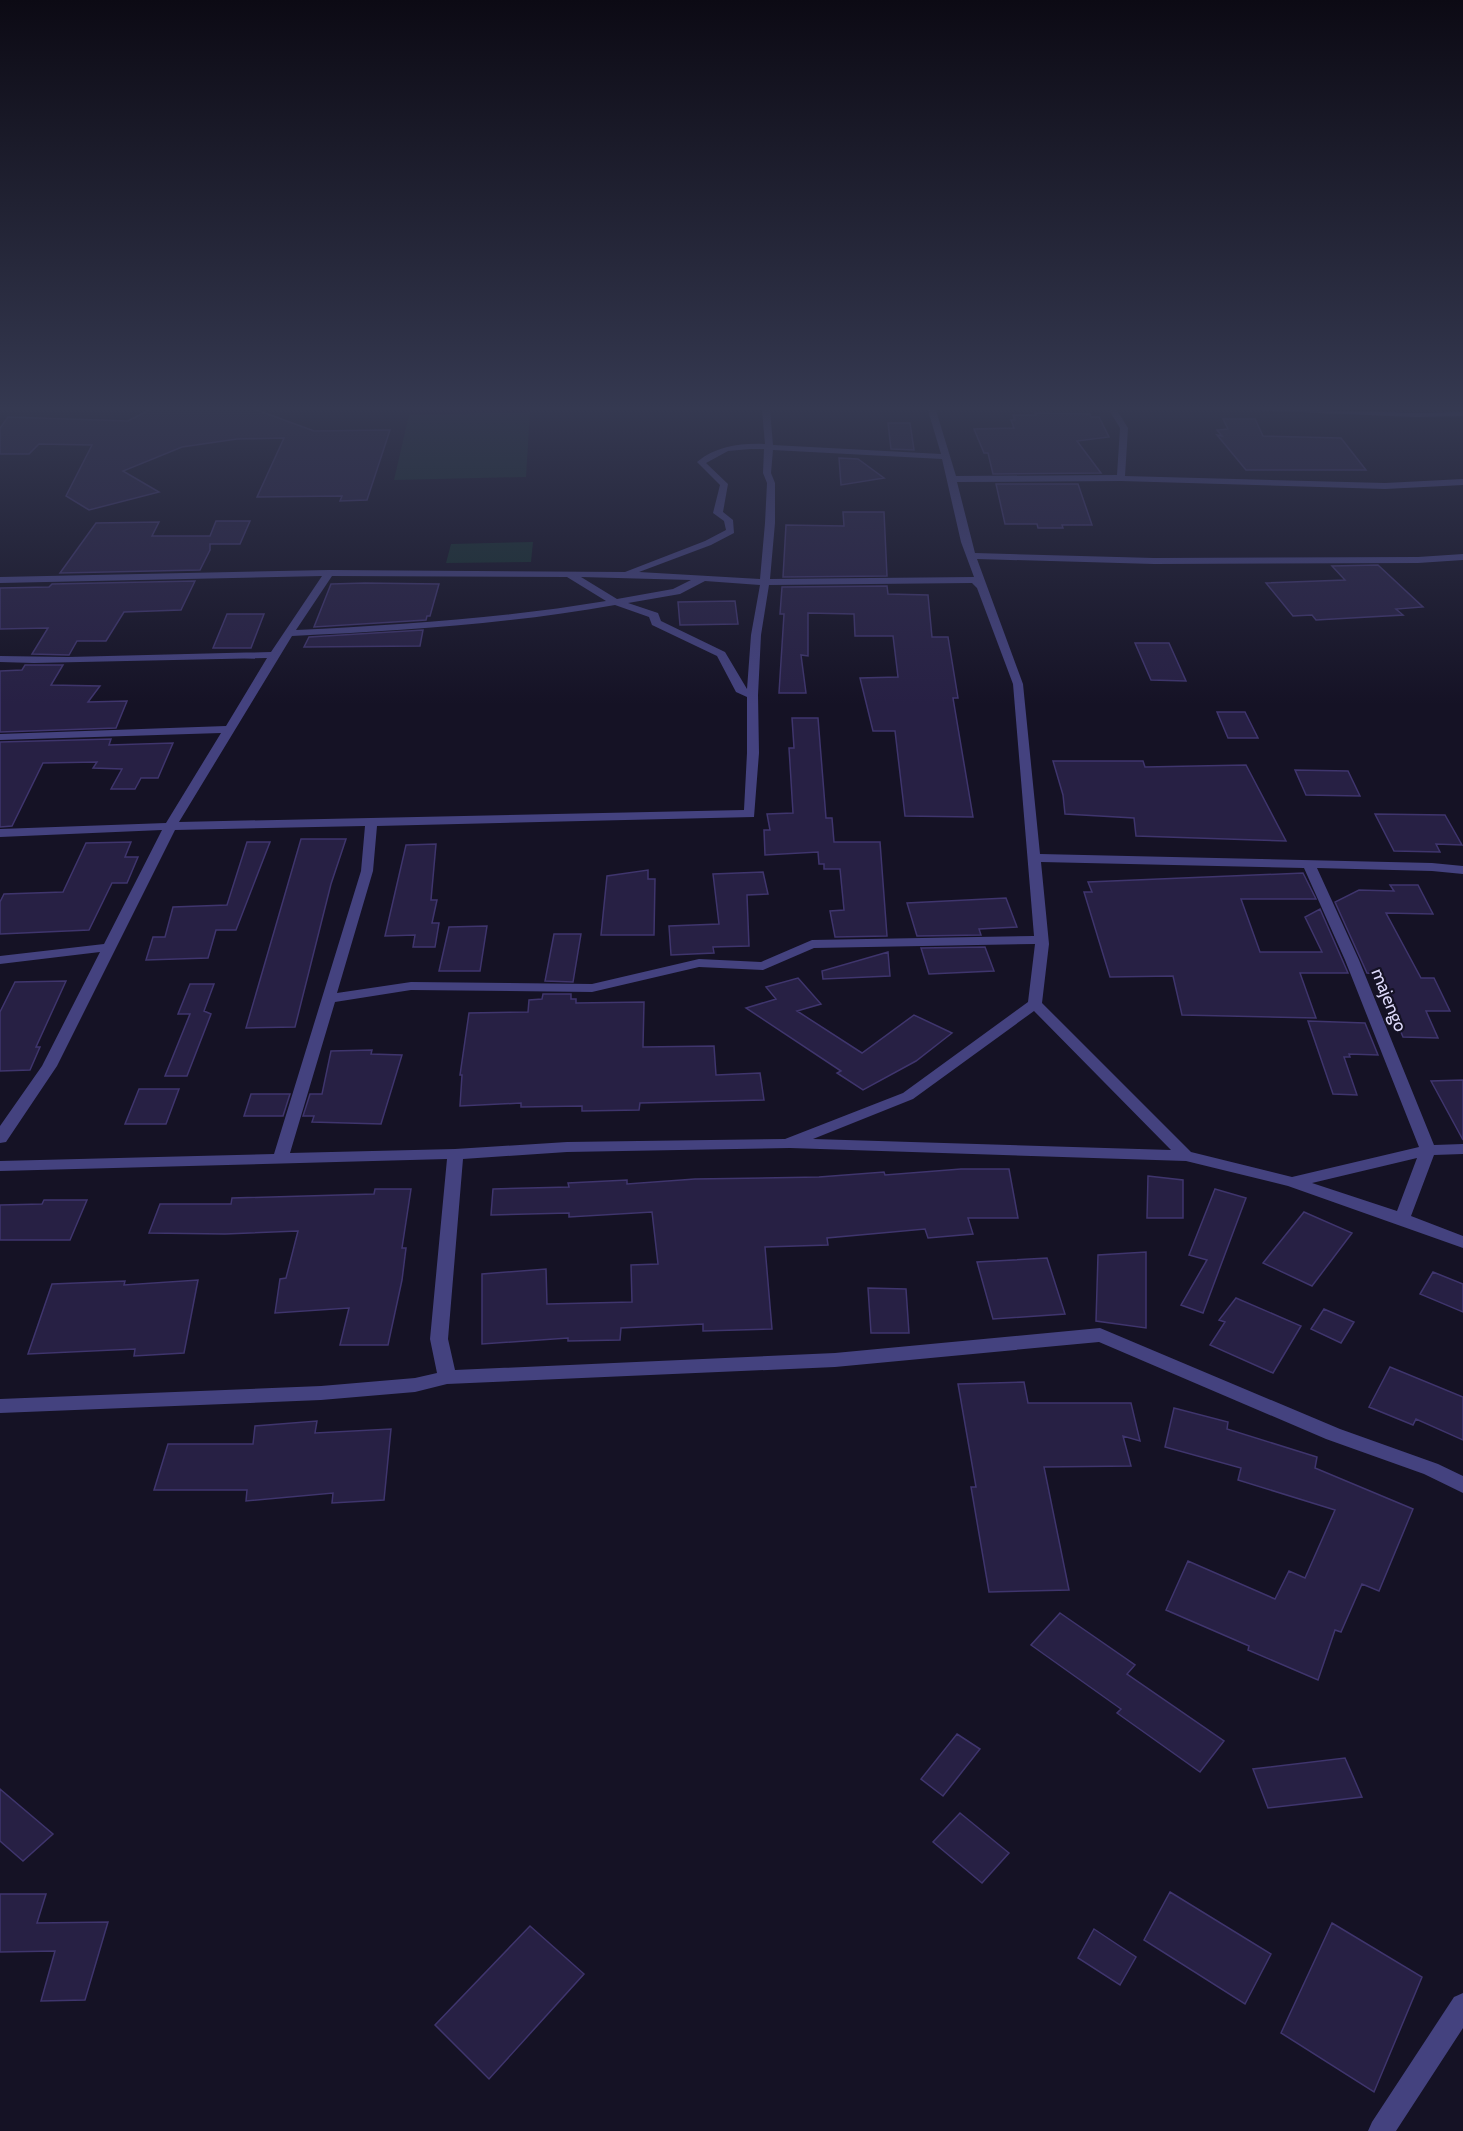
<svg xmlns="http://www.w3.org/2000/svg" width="1463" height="2131" viewBox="0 0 1463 2131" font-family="Cabin,sans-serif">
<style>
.green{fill:#162e2d}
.building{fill:#272044;stroke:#3f356d;stroke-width:1.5}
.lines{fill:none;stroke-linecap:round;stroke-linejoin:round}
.street{fill:#44427f;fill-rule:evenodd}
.labels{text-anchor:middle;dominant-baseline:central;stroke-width:4.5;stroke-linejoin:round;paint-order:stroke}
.street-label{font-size:18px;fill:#dedafb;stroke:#151225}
</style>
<rect width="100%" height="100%" fill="#151225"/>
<path class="green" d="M530,412L526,477L394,480L409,415Z
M533,542L531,562L446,563L451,544Z"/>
<path class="building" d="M155,407H249L314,431L390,430L367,500L340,501L342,496L257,497L284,438L237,439L182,447L123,471L159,492L89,510L66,496L92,445L39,444L29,454H0V428L8,417L128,421Z
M1035,413L1090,414L1091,417H1099L1109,437L1077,441L1101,473L993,474L988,453H984L974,429L1014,428L1011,420H1015L1013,415H1036Z
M1223,419H1255L1263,436L1341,438L1366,470H1246L1217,435L1222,436L1217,430L1228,429Z
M888,423H910L914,450L891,449Z
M839,458L858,459L884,478L841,485Z
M996,484H1078L1092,525H1062L1063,528H1038L1037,524H1005Z
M843,512H884L887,576L783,577L786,525L844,526Z
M216,521H250L240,544H210V550L200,570L60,573L96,523L159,522L152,536H210Z
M1378,565L1423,607L1396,609L1403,615L1316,620L1312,615L1293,616L1266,583L1345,580L1332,566Z
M195,581L181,610L124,612L106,641H77L69,655L32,654L48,628L0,629V588L49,587L52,584Z
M331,584L365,583L439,584L430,616H427L426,620L314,627Z
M887,586L888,594L928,595L932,637H948L958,698H953L973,817L905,816L895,731H873L860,678L898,677L893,636H855L854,614L808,613V656L801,655L806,693H779L784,614H780L782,587Z
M735,601L738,624L680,625L678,602Z
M227,614H264L251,648H213Z
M423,630L420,646L304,647L309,637Z
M1135,643H1169L1186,681L1151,680Z
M25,665H63L51,685L100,686L88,702L127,701L116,728L0,732V671L22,670Z
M1217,712H1245L1258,738H1228Z
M792,718H818L826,818H832L834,842H880L887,936L835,937L830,911L844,910L840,869H824V864H819L818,852L765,855L764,830H770L767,814L793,813L789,748H794Z
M111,739L109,745L173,743L158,778H141L135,789H111L122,769L93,768L97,762L43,763L12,826L0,827V742Z
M1053,761H1143L1145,767L1246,765L1286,841L1136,836L1134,818L1065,814L1063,795Z
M1295,770L1348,771L1360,796L1306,795Z
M1375,814L1445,815L1462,845L1436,844L1440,852L1394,851Z
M301,839H346L331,884L295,1027L246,1028Z
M131,842L125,857H138L127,883H112L89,930L0,934V902L4,894L63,892L86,843Z
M247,842H270L236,930H216L208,958L146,960L153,937H165L173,907L227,905Z
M436,844L431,900H437L432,923H439L435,947H413L415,935L385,936L406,845Z
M648,870V879H655L654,935H601L607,876Z
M763,872L768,894L747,895L749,946L713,947L714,953L671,955L669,926L719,924L713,874Z
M1303,873L1316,899H1241L1260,952H1322L1305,917L1320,909L1348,973H1300L1316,1018L1182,1015L1173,976L1110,977L1084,892H1092L1088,882Z
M1390,885H1418L1433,914L1386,913L1421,978H1434L1450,1011H1426L1438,1038L1403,1037L1377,974L1367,973L1335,902L1359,890L1394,891Z
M1006,898L1017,927L979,929L981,935L917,936L907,903Z
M487,926L480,971H439L449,927Z
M554,934H581L573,982L545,981Z
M985,947L994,971L929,974L921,948Z
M888,952L890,976L823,979L822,971Z
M798,978L821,1004L797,1011L862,1053L914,1015L952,1033L916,1061L863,1090L837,1073L841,1071L746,1008L776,999L766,987Z
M66,981L36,1047H40L30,1070L0,1071V1012L15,982Z
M190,984H214L204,1011L211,1014L187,1076H165L190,1014H178Z
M543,994H571V999H576V1003L644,1002L643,1047L714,1046L716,1075L760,1073L764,1100L640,1103L639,1110L582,1111V1106L521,1107V1103L460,1106L462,1075H460L469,1013L528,1012L529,1000L542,999Z
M1308,1021L1365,1023L1378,1055L1349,1054L1350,1057H1344L1357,1095L1333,1094Z
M372,1050L371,1054L402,1055L381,1124L312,1122L314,1116H303L310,1094H322L331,1051Z
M1463,1080V1140L1431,1081Z
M139,1089H179L166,1124H125Z
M251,1094H290L283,1116H244Z
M961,1169H1009L1018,1218H968L973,1234L928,1238L925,1229L827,1238L828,1245L765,1247L772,1329L703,1331V1324L621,1328L620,1340L568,1341V1338L482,1344V1274L546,1269L547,1304L632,1302L631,1265L658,1264L652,1212L569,1217V1213L491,1215L493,1189L569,1187L568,1183L627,1180V1184L695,1179L819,1177L884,1172L885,1175Z
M1148,1176L1183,1180V1218H1147Z
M375,1189H411L402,1248H406L402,1280L388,1345H340L349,1308L275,1313L280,1279L286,1278L298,1231L225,1234L149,1233L160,1204H231L232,1198L374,1194Z
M1215,1189L1246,1198L1203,1313L1181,1305L1207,1260L1189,1255Z
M44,1200H87L70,1240H0V1205L42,1204Z
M1304,1212L1352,1233L1312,1286L1263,1263Z
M1146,1252V1328L1096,1321L1098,1255Z
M1047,1258L1065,1314L993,1319L977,1262Z
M1433,1272L1463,1284V1312L1420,1294Z
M198,1280L184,1353L134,1356L135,1349L28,1354L52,1284L125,1281L124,1285Z
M868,1288L906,1289L909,1333H871Z
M1236,1298L1301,1326L1273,1373L1210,1345L1225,1322L1219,1320Z
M1324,1309L1354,1322L1341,1343L1311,1329Z
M1390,1367L1463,1397V1440L1416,1419L1413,1425L1369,1407Z
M1024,1382L1028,1403H1131L1140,1441L1123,1436L1131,1466L1044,1467L1069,1590L989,1592L971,1487H976L958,1384Z
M1174,1408L1228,1422L1227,1429L1317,1457L1315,1468L1413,1509L1379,1591L1362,1584L1341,1632L1335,1630L1318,1680L1248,1650L1249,1646L1166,1610L1188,1561L1275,1599L1289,1571L1305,1578L1335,1510L1238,1480L1241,1468L1165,1447Z
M317,1421L315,1433L391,1429L384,1500L332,1503L333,1493L246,1501L247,1490H154L168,1444H253L255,1426Z
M1060,1613L1135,1665L1127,1674L1224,1741L1200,1772L1117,1713L1121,1709L1031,1645Z
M957,1734L980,1749L943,1796L921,1779Z
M1345,1758L1362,1797L1268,1808L1253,1769Z
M0,1789L53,1834L23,1861L0,1841Z
M960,1813L1009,1853L982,1883L933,1842Z
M1170,1892L1271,1954L1245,2004L1144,1940Z
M0,1894H46L37,1923L108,1922L85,2000L41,2001L55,1951L0,1952Z
M1332,1923L1422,1977L1374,2092L1281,2033Z
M530,1926L584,1974L489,2079L435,2025Z
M1094,1929L1136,1957L1120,1985L1078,1958Z"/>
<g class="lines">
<path class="street" d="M764,407H773L770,410L773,445L941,454L927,407H935L956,476L1117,475L1120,428L1107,407H1115L1128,428L1125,476L1385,483L1463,479V485L1385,489L1121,481L957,482L975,553L1154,558L1418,557L1463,554V560L1418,563L1154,564L977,559L1023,684L1040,854L1432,863L1463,866V874L1432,871L1317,868L1359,960L1434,1145L1463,1144V1154L1434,1155L1411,1216L1463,1236V1248L1288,1186L1186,1161L790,1148L567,1152L463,1159L448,1339L455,1370L835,1353L1100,1328L1340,1429L1438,1464L1463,1476V1493L1424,1474L1326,1439L1099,1342L835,1367L447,1384L415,1392L321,1400L0,1413V1399L321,1386L415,1378L437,1373L430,1339L447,1159L0,1171V1161L274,1154L361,871L365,826L175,830L57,1066L6,1142L0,1143V1126L42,1066L100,952L0,964V956L104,944L162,830L0,837V829L166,823L221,733L0,740V734L226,726L267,658L34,663L0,662V656L68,657L271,652L322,576L0,583V577L329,570L625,572L705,541L726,530L724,521L713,513L720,485L697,462C716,446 741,443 765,444L762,410ZM750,449H764L763,473L767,483L765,523L760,579L639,572L711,545L734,533L733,520L723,512L728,484L706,463L728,451ZM773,450L942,459L961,542L974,577L770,579L775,523V483L771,473ZM332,576L567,577L606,601C504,618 400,625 296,630ZM581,577L691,580L673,589L617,599ZM705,581L760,585L751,635L747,689L725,652L661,621L658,613L628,603L680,594ZM972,583L977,588L1013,684L1034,936L812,940L761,962L699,959L592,984L411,982L337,993L373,871L377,826L754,817L759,753L758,695L761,635L769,585ZM615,605L649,617L652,625L717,656L736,692L747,697V753L744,810L179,822L292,636C400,631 508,624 615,605ZM1041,862L1304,868L1345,960L1419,1147L1292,1177L1191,1152L1042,1003L1049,944ZM1035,944L1028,1002L903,1093L785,1139L567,1142L455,1149L290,1153L335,1002L411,990L592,992L699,967L763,970L814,948ZM1034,1011L1171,1150L813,1139L913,1099ZM1417,1158L1397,1211L1312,1183Z
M1217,407L1416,413L1463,412V416L1416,417L1221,409Z
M1463,1993V2028L1396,2131H1368L1372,2122L1454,1997Z"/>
</g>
<linearGradient id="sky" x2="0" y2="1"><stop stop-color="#0c0a14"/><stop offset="0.58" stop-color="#353951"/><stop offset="1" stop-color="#353951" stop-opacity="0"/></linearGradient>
<rect width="1463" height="705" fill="url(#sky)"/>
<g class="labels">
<g class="street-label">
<text transform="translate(1389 1000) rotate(68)">majengo</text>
</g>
</g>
</svg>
